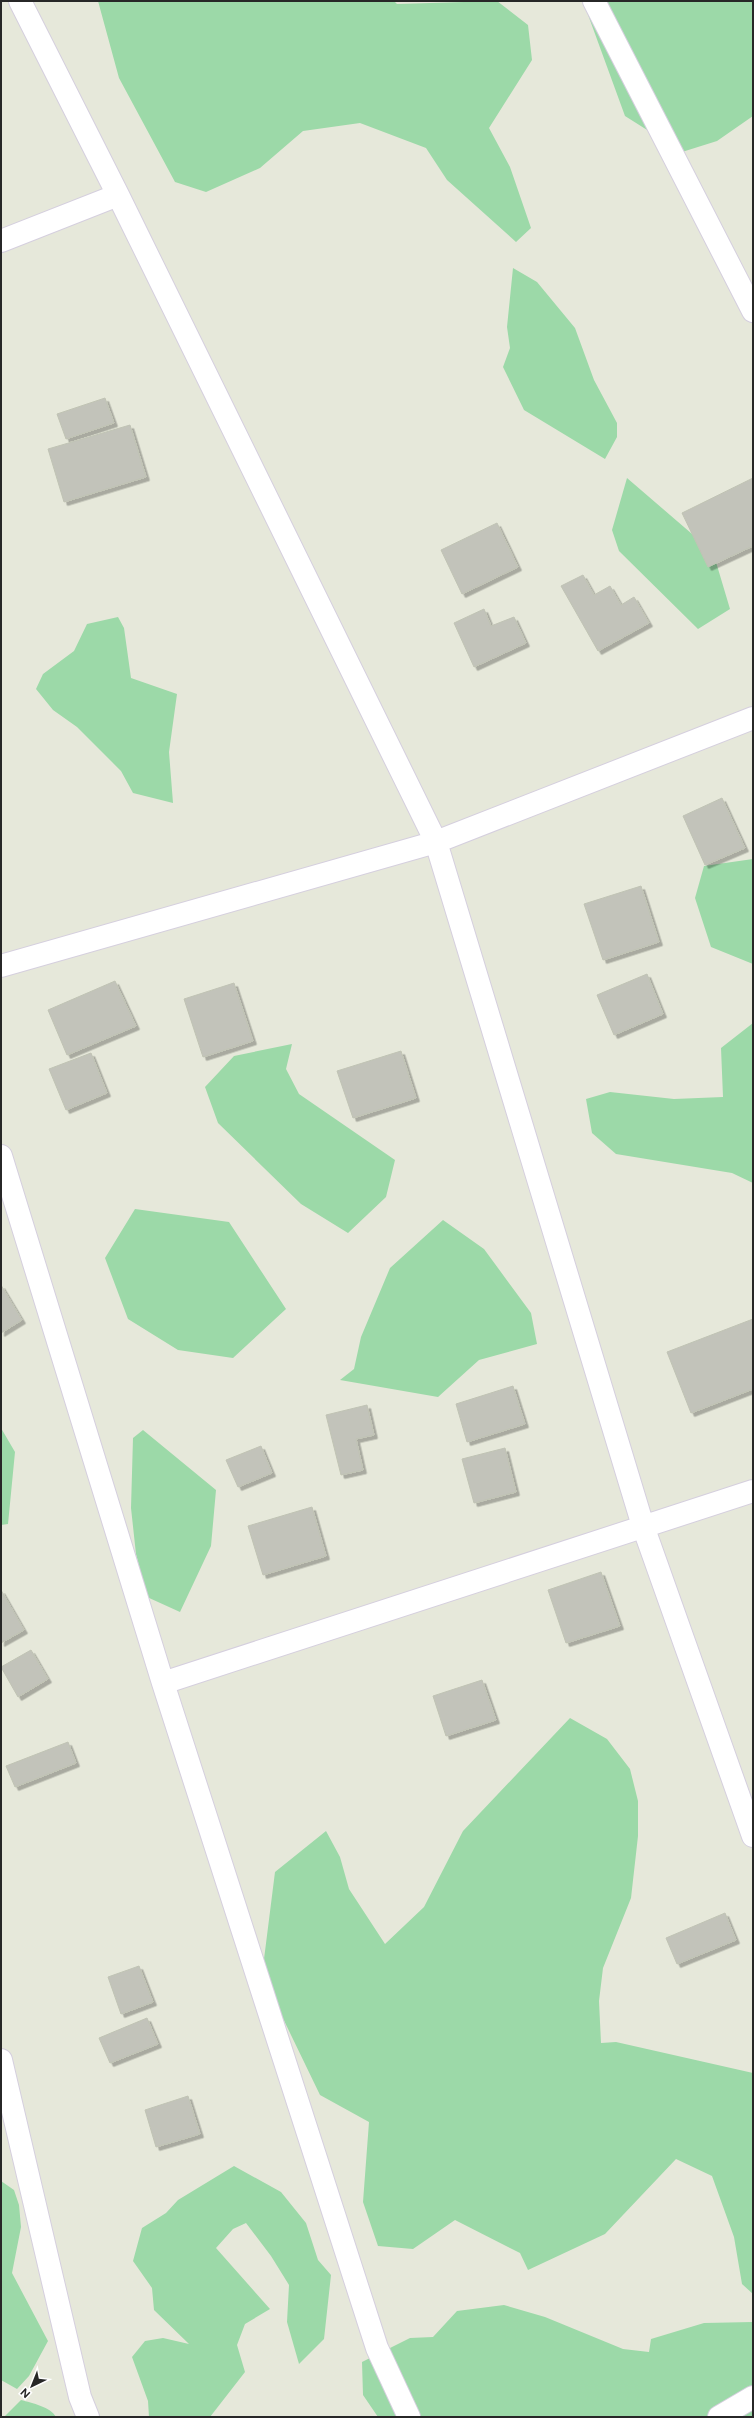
<svg xmlns="http://www.w3.org/2000/svg" width="754" height="2418" viewBox="0 0 754 2418" font-family="Figtree,sans-serif">
<style>
.green{fill:#9cd9a8}
.building{fill:#c2c3ba;stroke:#c0c3b4;filter:url(#shadow)}
.lines{fill:none;stroke-linecap:round;stroke-linejoin:round}
.minor-casing{stroke:#d5cfde;stroke-width:24}
.minor{stroke:#fff;stroke-width:22}
</style>
<defs>
<filter id="shadow"><feDropShadow dx="3.5" dy="3.5" stdDeviation="0" flood-color="#0004"/></filter>
</defs>
<rect width="100%" height="100%" fill="#e6e8da"/>
<path class="green" d="M98,1H394L397,4L497,1L528,25L532,60L489,128L510,167L531,228L516,242L447,180L426,148L360,123L303,131L260,168L206,192L175,182L119,78Z
M583,1H753V116L717,141L682,152L625,116Z
M513,268L537,282L575,328L594,380L617,423V437L605,459L524,410L503,367L510,348L507,327Z
M627,478L713,552L730,609L698,629L619,551L612,530Z
M118,617L124,628L131,678L177,694L169,752L173,803L133,793L121,771L77,727L53,710L36,689L43,674L74,651L87,624Z
M753,859V964L711,947L695,898L704,866Z
M753,1023V1183L732,1173L616,1154L592,1133L586,1099L610,1092L674,1099L723,1097L721,1048Z
M292,1044L286,1069L299,1094L395,1160L386,1197L348,1233L301,1204L218,1123L205,1087L234,1056Z
M135,1209L229,1222L286,1309L233,1358L178,1350L128,1319L105,1258Z
M443,1220L484,1249L531,1313L537,1344L479,1360L438,1397L340,1380L354,1369L361,1337L390,1268Z
M1,1428L15,1452L8,1524L1,1525Z
M143,1430L216,1490L211,1546L180,1612L147,1597L136,1554L131,1508L133,1438Z
M570,1718L607,1739L630,1769L638,1801V1836L631,1898L603,1968L599,2001L601,2043L616,2042L753,2073V2294L742,2284L734,2237L712,2176L676,2159L605,2234L528,2270L520,2253L455,2220L413,2249L378,2246L363,2202L369,2122L320,2095L262,1975L275,1872L326,1831L340,1857L349,1889L385,1944L424,1907L463,1831Z
M234,2166L281,2192L306,2223L318,2260L331,2275L324,2339L299,2364L287,2322L289,2285L271,2256L246,2223L233,2229L216,2248L270,2309L245,2324L237,2345L245,2372L210,2417H149L148,2401L132,2357L145,2341L163,2338L189,2344L154,2310L152,2288L133,2261L142,2228L166,2213L178,2200Z
M1,2181L14,2190L19,2205L21,2227L12,2273L48,2341L29,2376L17,2389L1,2380Z
M504,2305L545,2317L623,2349L649,2352L651,2339L704,2323L753,2322V2417H378L363,2395L362,2362L410,2338L433,2337L457,2311Z
M21,2400C32,2403 51,2407 56,2417H4Z"/>
<path class="building" d="M105,398L114,423L66,439L57,414Z
M130,425L146,477L64,502L48,449Z
M753,478V546L708,567L682,513Z
M497,523L518,567L462,594L441,550Z
M583,575L594,595L610,586L621,605L634,597L649,623L598,651L561,586Z
M484,609L491,626L514,617L526,643L474,667L454,623Z
M722,798L745,848L705,865L683,816Z
M641,886L659,942L603,960L584,904Z
M647,974L663,1014L614,1035L597,995Z
M115,981L136,1026L67,1055L48,1010Z
M234,983L253,1041L203,1057L184,999Z
M401,1051L416,1098L353,1118L337,1071Z
M91,1053L107,1093L66,1110L49,1069Z
M1,1285L22,1320L1,1333Z
M753,1319V1389L691,1413L667,1352Z
M513,1386L525,1424L467,1442L456,1404Z
M367,1405L374,1435L356,1439L363,1470L341,1475L326,1415Z
M261,1446L272,1473L238,1487L226,1460Z
M505,1448L516,1492L474,1503L462,1459Z
M312,1507L326,1556L263,1575L248,1526Z
M601,1572L620,1626L566,1643L548,1590Z
M1,1590L24,1630L1,1643Z
M31,1650L48,1679L18,1697L1,1667Z
M482,1680L496,1720L446,1736L433,1696Z
M68,1742L76,1763L15,1787L6,1766Z
M725,1913L736,1940L677,1964L666,1938Z
M139,1966L153,2002L121,2014L108,1977Z
M147,2018L158,2044L110,2063L99,2038Z
M188,2096L200,2134L156,2147L145,2110Z"/>
<g class="lines">
<defs>
<path id="minor" d="M20,1L118,195L436,842L643,1526L753,1836
M594,1L753,311
M1,241L118,195
M1,966L436,842L753,718
M1,1156L163,1683L377,2348L409,2417
M163,1683L753,1491
M1,2060L80,2397L88,2417
M719,2417L753,2397"/>
</defs>
<use href="#minor" class="minor-casing"/>
<use href="#minor" class="minor"/>
</g>
<rect width="754" height="2418" fill="none" stroke="#272727" stroke-width="4"/>
<g transform="translate(32 2386) rotate(223)" stroke="#ffffff" stroke-width="3" paint-order="stroke">
<path d="M0-3L7 15L0 10L-7 15Z" fill="#272727"/>
<text y="-6" font-size="11" font-weight="bold" text-anchor="middle" fill="#272727">N</text>
</g>
</svg>
